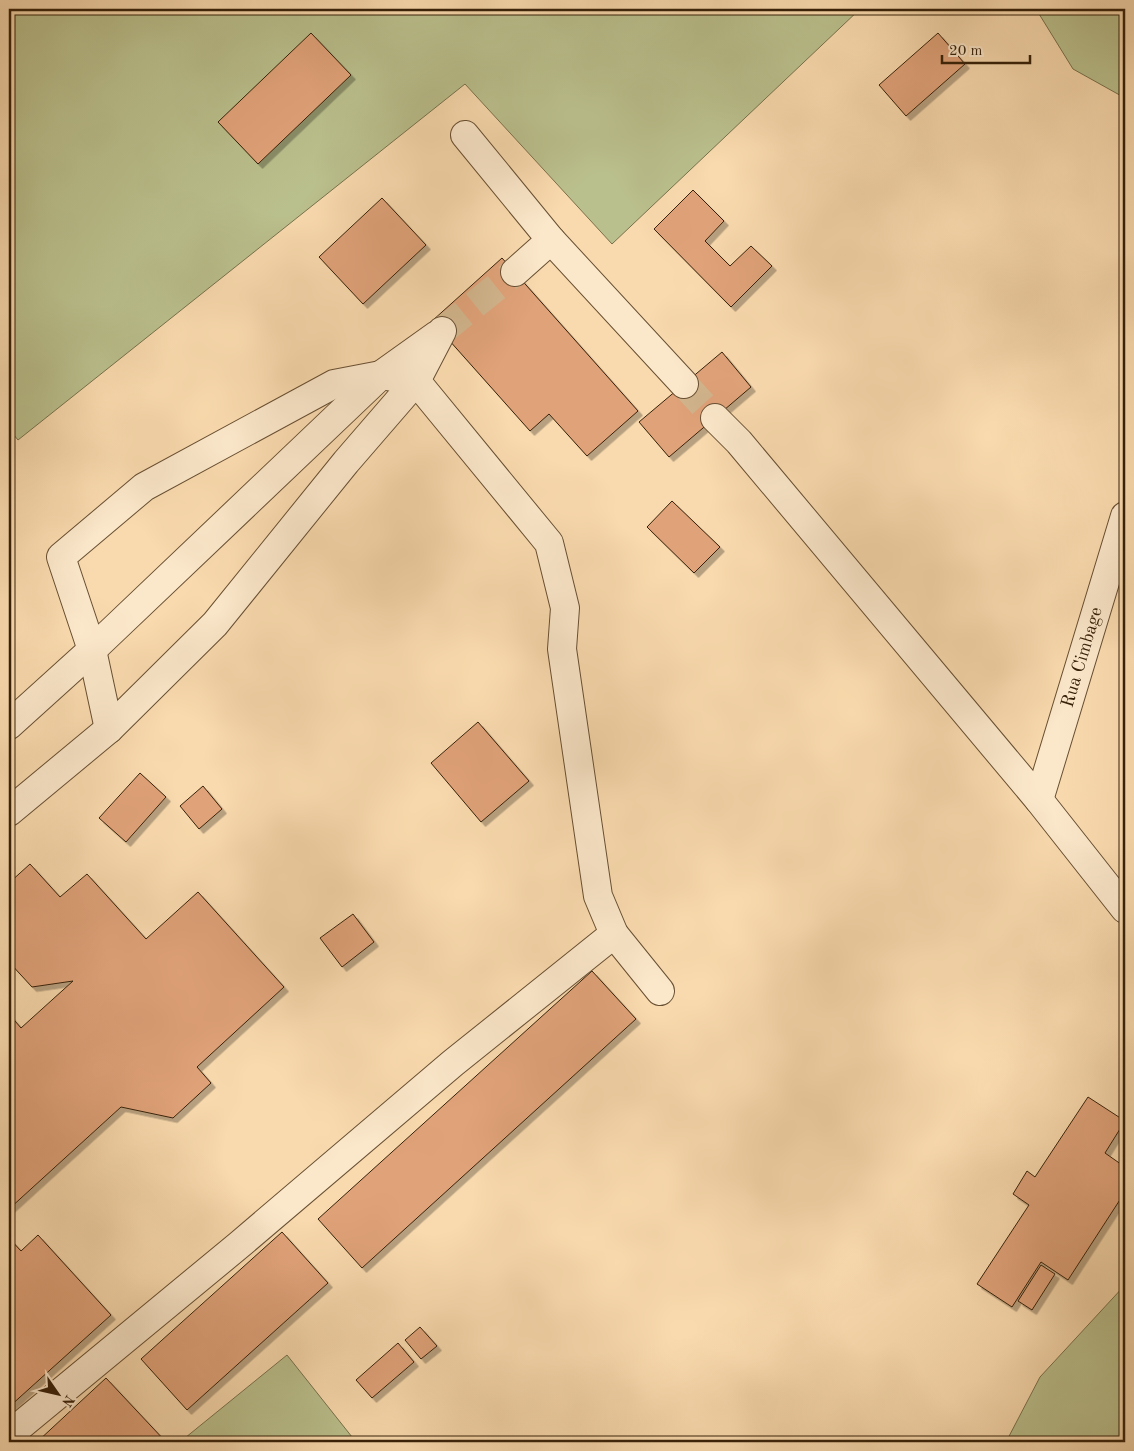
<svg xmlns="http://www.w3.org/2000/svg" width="1134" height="1451" viewBox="0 0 1134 1451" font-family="'Old Standard TT',serif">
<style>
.green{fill:#bac08d;stroke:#78704b}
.building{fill:#e0a279;stroke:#372109;filter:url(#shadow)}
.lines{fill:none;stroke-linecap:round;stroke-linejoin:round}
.minor-tunnel{stroke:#d2b58d;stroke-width:28;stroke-dasharray:28 14;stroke-linecap:butt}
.minor-casing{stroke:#684f32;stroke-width:30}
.minor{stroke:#fbe7ca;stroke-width:28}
.labels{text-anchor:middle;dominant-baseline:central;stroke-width:4.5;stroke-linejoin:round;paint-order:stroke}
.street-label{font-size:18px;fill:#372109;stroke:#fbe7ca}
</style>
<defs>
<filter id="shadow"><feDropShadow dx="4.5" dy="4.5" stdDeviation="0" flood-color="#0004"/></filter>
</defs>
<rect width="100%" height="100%" fill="#f9daae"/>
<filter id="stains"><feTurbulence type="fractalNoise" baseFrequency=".004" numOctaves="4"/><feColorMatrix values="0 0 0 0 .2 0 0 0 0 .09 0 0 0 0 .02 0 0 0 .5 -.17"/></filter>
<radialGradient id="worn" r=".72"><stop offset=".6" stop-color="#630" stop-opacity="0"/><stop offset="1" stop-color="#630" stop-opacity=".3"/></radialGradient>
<path class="green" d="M9,9H860L612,244L465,84L18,440L9,429Z
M1036,9H1125V98L1073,69Z
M1125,1285V1442H1006L1040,1377Z
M287,1355L356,1442H180Z"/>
<path class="building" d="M311,33L351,75L258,164L218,122Z
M938,33L965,64L906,116L879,85Z
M693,190L724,221L705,241L730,266L751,246L772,266L731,307L654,229Z
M382,198L426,245L363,304L319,257Z
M502,258L638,411L587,456L549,414L530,431L432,321Z
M722,352L751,387L669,457L639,422Z
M672,501L720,547L694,573L647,527Z
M478,722L529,781L481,822L431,763Z
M140,773L166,797L126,842L99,818Z
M203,786L222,809L199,829L180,806Z
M30,864L60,897L87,874L146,939L198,892L284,987L197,1067L211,1083L173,1118L121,1107L9,1209V1014L21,1028L73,981L32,987L9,962V883Z
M353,914L374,942L342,967L320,938Z
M592,971L636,1019L362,1268L318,1219Z
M1088,1097L1125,1121L1105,1153L1125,1167V1192L1068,1280L1041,1262L1012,1307L977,1284L1029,1205L1013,1194L1027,1171L1035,1177Z
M282,1232L328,1283L187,1410L141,1359Z
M38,1235L111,1315L9,1407V1238L21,1251Z
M1041,1265L1055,1274L1032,1310L1018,1301Z
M420,1327L437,1346L421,1359L405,1340Z
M398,1343L414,1362L372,1398L356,1380Z
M106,1378L166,1442H37Z"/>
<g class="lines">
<path class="minor-tunnel" d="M442,331L515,272
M684,384L715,418"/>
<defs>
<g id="minor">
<path d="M465,135L551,240L684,384"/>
<path d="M515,272L551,240"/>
<path d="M715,418L739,442L1039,800L1125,909"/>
<path d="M9,725L92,650L381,375L437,335"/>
<path d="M109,729L92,650L61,557L144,487L334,384L381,375L416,381L549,543L565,608L562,649L598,896L614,934L660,991"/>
<path id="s1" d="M1039,800L1125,516"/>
<path d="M9,812L109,729L215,624L346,462L416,381L442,331"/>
<path d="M9,1435L239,1245L453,1063L614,934"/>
</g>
</defs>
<use href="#minor" class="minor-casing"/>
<use href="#minor" class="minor"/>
</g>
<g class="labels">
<g class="street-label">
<text stroke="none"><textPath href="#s1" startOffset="149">Rua Cimbage</textPath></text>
</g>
</g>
<rect width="1134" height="1451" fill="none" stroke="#f9daae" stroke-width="30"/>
<rect x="10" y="10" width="1114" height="1431" fill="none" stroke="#372109" stroke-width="2.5"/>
<rect x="15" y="15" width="1104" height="1421" fill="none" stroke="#372109"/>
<g transform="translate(58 1394) rotate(124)" stroke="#fbe7ca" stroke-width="4" paint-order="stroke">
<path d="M0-4L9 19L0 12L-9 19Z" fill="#372109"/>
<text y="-8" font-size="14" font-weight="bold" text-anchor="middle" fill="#372109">N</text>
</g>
<path d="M942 55v8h88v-8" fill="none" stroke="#372109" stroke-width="2.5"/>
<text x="949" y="55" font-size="15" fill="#372109" stroke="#fbe7ca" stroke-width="4" paint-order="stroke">20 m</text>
<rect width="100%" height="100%" filter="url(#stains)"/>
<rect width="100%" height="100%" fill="url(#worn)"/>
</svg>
